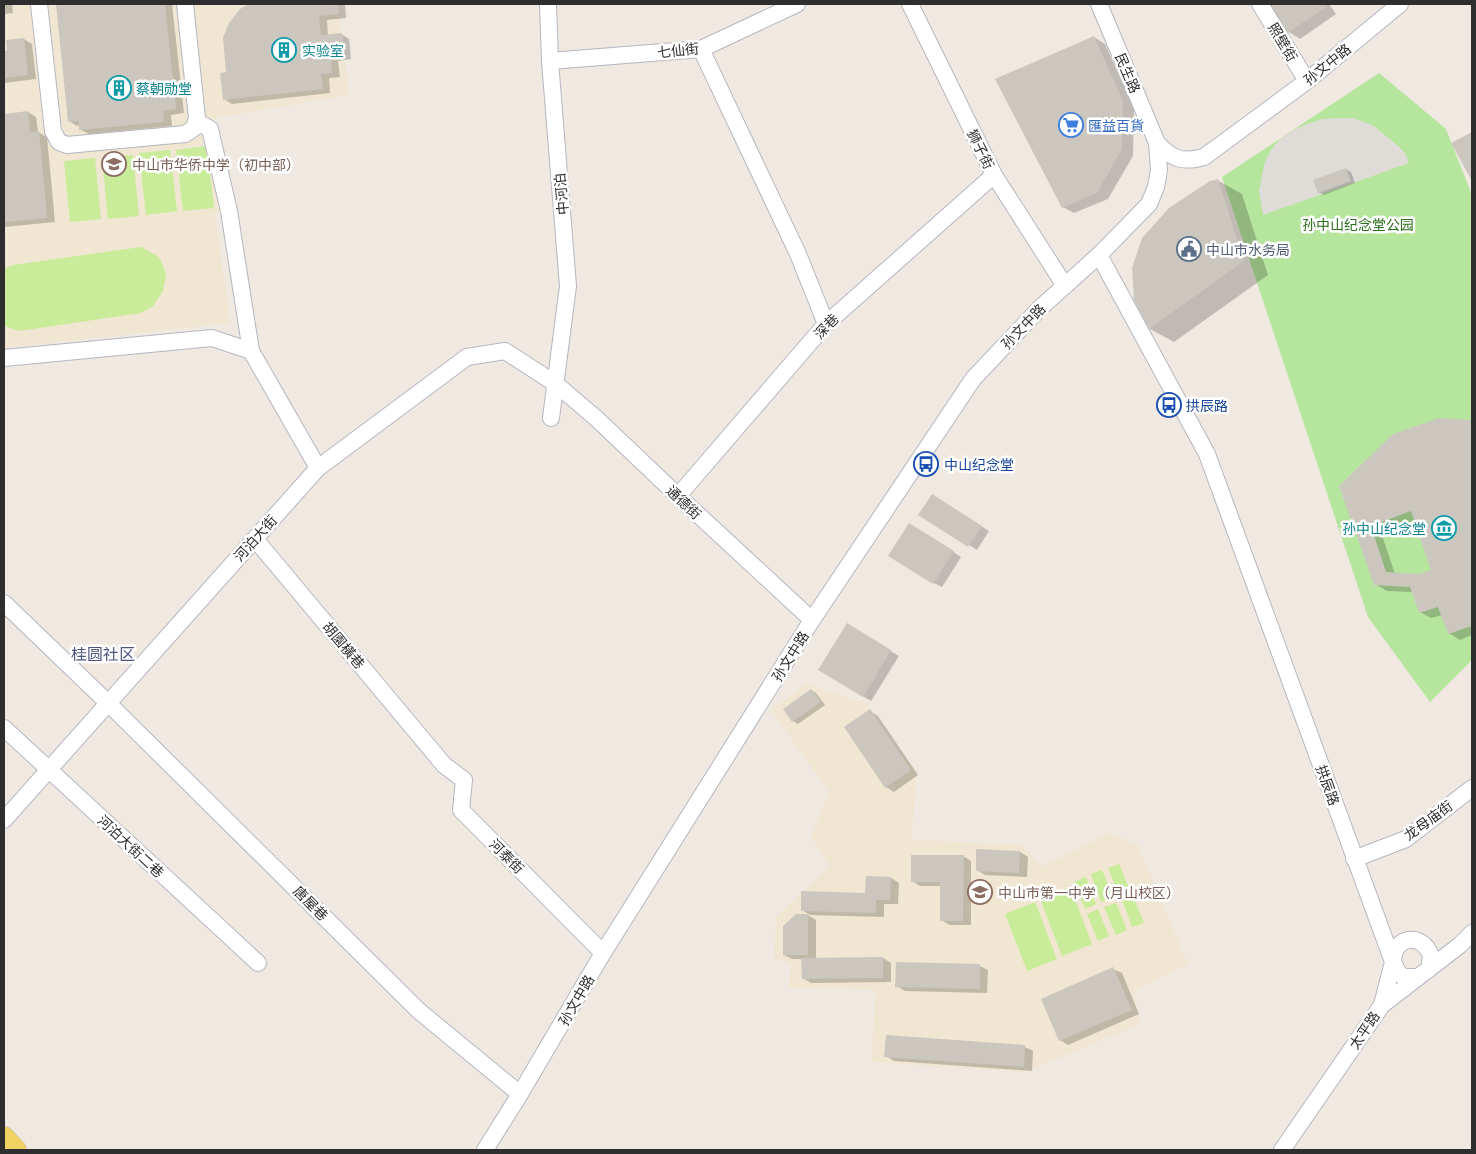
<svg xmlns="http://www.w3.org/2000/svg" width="1476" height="1154" viewBox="0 0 1476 1154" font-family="'Titillium Web','Noto Sans SC',sans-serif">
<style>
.education{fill:#f0e6d1}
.green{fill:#b6e59e}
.pitch{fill:#c9ec9a}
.plaza{fill:#dfdcd8}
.shadow{fill:#0003;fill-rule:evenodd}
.building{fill:#cbc7bf;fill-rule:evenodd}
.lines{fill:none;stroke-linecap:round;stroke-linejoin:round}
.minor-casing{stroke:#b4b7c1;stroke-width:18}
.major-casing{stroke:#c9c9c9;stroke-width:22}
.minor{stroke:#fff;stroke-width:16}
.major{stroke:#f2d163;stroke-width:21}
.labels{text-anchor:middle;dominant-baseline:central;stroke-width:5;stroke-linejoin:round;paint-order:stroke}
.street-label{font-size:14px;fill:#2e2e2e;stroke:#fff}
.culture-label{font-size:14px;fill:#0d838f;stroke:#fff;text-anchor:start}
.shop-label{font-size:14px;fill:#366cbe;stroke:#fff;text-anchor:start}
.education-label{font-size:14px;fill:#785e54;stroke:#fff;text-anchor:start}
.park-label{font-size:14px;fill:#2c6e1b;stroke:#fff}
.service-label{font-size:14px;fill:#4e5e75;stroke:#fff;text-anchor:start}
.transit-label{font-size:14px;fill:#164399;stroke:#fff;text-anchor:start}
.quarter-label{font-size:16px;fill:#4d5680;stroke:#fff}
</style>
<rect width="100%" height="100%" fill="#efe9e1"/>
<path class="education" d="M4,4H338L349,95L215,118L236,210L215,213L230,323L4,348Z
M806,684L867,704L917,773L911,840L1021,844L1041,867L1109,833L1138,845L1188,964L1134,991L1140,1024L1025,1072L872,1062L875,990L789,988L791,964L774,958L776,917L829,866L811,836L829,792L771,710Z"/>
<path class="green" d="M1379,73L1446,129L1472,195V660L1430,702L1368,617L1222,177Z"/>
<path class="pitch" d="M207,146L214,208L183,211L176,150Z
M170,150L177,211L146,215L139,153Z
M133,155L139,216L108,219L102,158Z
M95,158L101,219L70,222L64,161Z
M141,247L159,257L166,274L163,291L153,306L141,313L19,331L4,326V269L13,265Z
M1119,864L1130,891L1119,895L1108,868Z
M1102,870L1113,897L1101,902L1091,874Z
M1086,877L1096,904L1085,909L1074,882Z
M1070,887L1092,944L1062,956L1040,899Z
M1133,896L1144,923L1132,927L1122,900Z
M1035,902L1057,959L1027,971L1005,914Z
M1116,903L1127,930L1116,935L1104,907Z
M1098,909L1109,936L1098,941L1087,914Z"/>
<path class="plaza" d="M1340,118H1353L1374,126L1398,146L1405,153L1409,163L1263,215L1259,191L1265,161L1271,150L1279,140L1292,131L1307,124L1323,119Z"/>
<path class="shadow" d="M4,4H12L13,13L4,14Z
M57,4H172L184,113L171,115L172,126L89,134L81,130L80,125L77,126L69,121Z
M252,4H345L346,18L327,20L328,36L341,34L349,39L351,59L338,61L340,77L329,78L330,93L232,104L224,99L227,74L241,10Z
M1270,4H1329L1336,14L1300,39L1289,32Z
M1094,37L1105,44L1134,108L1133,156L1108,199L1074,213L1063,207Z
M24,39L32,44L36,79L4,83V53L8,52Z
M28,112L36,117L38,132L47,137L55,222L4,227V115Z
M1346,169L1351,172L1355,183L1324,195L1319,192Z
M1217,180L1242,194L1268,275L1174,342L1150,329L1135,300Z
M1440,419L1472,421V635L1460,640L1449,633L1442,615L1431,618L1420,612L1413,592L1387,591L1375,584L1341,487ZM1415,520L1433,571L1418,576L1395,574L1381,532Z
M940,500L989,531L977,550L920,514Z
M918,529L961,557L942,587L934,583Z
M847,625L899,656L871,701L820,670Z
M811,690L816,693L825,705L798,724L793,721Z
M870,711L878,716L918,775L894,792L886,787Z
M978,850L1020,852L1028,857L1027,877L985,875L977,870Z
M963,856L971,861V925H950L941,920L942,886H920L912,881Z
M891,878L899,883L898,904H884V917L810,915L802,910L867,894Z
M808,915L816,920V959L883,958L891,963V982L811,983L803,978V959H792L784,955Z
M980,966L988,970L987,993L905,991L897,986Z
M1113,969L1122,973L1139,1014L1068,1045L1060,1040Z
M887,1037L1025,1047L1033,1051L1032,1071L894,1061L886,1056Z"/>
<path class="building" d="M56,4H165L176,109L163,111L164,122L79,130V121L68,122Z
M249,4H338L339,14L319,16L321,35L342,33L344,55L331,56L332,73L321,74L323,89L223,100L220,73L226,72L223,38L229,23L240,9Z
M1269,4H1323L1326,7L1288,33Z
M1094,36L1123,101L1122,149L1097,193L1062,208L995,79Z
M24,38L28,75L4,78V51H7L6,40Z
M28,111L30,132L39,131L47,218L4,222V114Z
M1472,132V181L1451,143Z
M1346,168L1351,181L1318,193L1313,180Z
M1218,179L1244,261L1149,329L1134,300L1132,268L1142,238L1169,208L1210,181Z
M1439,418L1472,420V626L1448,634L1438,607L1419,613L1410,587L1374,585L1339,486L1393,434ZM1411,511L1431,570L1418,574L1386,572L1371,526Z
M932,494L982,526L968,547L918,515Z
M909,523L954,551L933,584L888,556Z
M847,623L891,650L863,697L818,670Z
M811,689L821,702L792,722L783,709Z
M870,709L911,770L885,788L844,727Z
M976,849L1020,851L1019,873L976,871Z
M911,855H964L963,921H940V882H911Z
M866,876L891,877L890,900H876V913L801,911V891L865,893Z
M796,914H808V955H783V926Z
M883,957V978L802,979L801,958Z
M896,962L980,964V989L895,987Z
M1113,967L1132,1010L1059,1041L1041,999Z
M886,1035L1025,1045L1024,1067L884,1057Z"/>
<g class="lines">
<defs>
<path id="minor" d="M39,4L53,131L59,142L67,145L185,134L194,128L197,118L185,4
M548,4L550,61L568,286L551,418
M910,4L994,175L1065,286
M1260,4L1307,81
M701,49L798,254L826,324
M550,61L701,49L797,4
M196,121L210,129L229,211L251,351
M1157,143C1172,159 1182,163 1204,157L1307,81L1400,4
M1099,255L1207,454L1393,962L1399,974L1405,977H1418L1429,969L1431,956C1422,931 1393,936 1393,962L1382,1005
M4,358L212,338L251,351L318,468
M678,496L826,324L994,175
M255,539L444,765L464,780L461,810L603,953
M4,603L108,703L419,1011L520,1094
M4,728L258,963
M4,820L318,468L467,357L505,351L556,384L597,419L678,496L812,620
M1354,859L1406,839L1472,788
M485,1150L520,1094L603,953L812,620L973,379L1039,309L1099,255L1149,204L1156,187L1159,170L1157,143L1099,4
M1282,1150L1382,1005L1460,945L1472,933"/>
<path id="major" d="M4,1137L16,1150"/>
</defs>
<use href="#minor" class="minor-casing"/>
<use href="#major" class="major-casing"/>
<use href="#minor" class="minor"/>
<use href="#major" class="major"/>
</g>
<defs>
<symbol id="building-ring" viewBox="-11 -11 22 22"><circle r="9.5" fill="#fff" stroke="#0f9aa8" stroke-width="1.5"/><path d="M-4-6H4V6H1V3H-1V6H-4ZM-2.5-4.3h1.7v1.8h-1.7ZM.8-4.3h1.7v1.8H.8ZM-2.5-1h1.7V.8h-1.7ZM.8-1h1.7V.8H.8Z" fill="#0f9aa8"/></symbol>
<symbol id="supermarket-ring" viewBox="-11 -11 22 22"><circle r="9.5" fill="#fff" stroke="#3f7fe0" stroke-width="1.5"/><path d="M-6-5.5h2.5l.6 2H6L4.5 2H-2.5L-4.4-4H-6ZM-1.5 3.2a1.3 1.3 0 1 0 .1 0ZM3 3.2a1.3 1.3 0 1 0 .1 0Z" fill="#3f7fe0"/></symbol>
<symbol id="school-ring" viewBox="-11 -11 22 22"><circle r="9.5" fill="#fff" stroke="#8d6e63" stroke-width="1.5"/><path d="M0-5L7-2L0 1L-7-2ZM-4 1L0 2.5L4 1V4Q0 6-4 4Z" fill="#8d6e63"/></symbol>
<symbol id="civic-ring" viewBox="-11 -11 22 22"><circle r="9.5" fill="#fff" stroke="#5c6f8a" stroke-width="1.5"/><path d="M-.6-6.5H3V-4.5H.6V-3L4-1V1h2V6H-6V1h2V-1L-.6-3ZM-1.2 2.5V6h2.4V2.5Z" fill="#5c6f8a"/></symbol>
<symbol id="bus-ring" viewBox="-11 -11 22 22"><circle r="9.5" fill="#fff" stroke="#1a4fb4" stroke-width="1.5"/><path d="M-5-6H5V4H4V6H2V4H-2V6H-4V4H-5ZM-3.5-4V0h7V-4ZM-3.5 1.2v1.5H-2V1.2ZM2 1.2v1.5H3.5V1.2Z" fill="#1a4fb4"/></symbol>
<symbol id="museum-ring" viewBox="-11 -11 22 22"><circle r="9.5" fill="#fff" stroke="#0f9aa8" stroke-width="1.5"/><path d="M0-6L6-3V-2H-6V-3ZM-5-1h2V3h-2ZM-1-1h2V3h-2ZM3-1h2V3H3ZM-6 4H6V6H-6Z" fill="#0f9aa8"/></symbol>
</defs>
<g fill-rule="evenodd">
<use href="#building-ring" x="270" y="36" width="28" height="28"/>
<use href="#building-ring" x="105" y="74" width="28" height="28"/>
<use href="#supermarket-ring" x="1057" y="111" width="28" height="28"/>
<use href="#school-ring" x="100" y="150" width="28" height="28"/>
<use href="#civic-ring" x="1175" y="235" width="28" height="28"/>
<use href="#bus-ring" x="1155" y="391" width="28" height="28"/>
<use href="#bus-ring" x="912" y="450" width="28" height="28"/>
<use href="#museum-ring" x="1430" y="514" width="28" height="28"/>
<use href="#school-ring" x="966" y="878" width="28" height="28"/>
</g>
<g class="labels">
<g class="street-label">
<text transform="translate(1283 42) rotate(59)">照壁街</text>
<text transform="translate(678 50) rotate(-6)">七仙街</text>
<text transform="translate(1327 64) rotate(-39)">孙文中路</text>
<text transform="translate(1128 73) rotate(67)">民生路</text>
<text transform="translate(981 149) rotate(64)">狮子街</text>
<text transform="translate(561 194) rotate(-95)">中河泊</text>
<text transform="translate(826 326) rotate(-46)">深巷</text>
<text transform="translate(1023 326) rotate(-46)">孙文中路</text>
<text transform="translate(684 502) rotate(43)">通德街</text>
<text transform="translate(255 538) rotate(-48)">河泊大街</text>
<text transform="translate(344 645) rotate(50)">胡園橫巷</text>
<text transform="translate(790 656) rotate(-58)">孙文中路</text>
<text transform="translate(1328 785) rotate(70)">拱辰路</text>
<text transform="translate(1428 820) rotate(-36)">龙母庙街</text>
<text transform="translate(131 846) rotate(43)">河泊大街二巷</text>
<text transform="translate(507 856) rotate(45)">河泰街</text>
<text transform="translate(311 903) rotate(45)">唐屋巷</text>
<text transform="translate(576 1000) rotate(-60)">孙文中路</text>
<text transform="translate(1364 1030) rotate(-56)">太平路</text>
</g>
<g class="culture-label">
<text x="302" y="50">实验室</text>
<text x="136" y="88">蔡朝勋堂</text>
<text x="1426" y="528" text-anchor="end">孙中山纪念堂</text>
</g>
<g class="shop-label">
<text x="1088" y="125">匯益百貨</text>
</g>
<g class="education-label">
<text x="132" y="164">中山市华侨中学（初中部）</text>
<text x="998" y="892">中山市第一中学（月山校区）</text>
</g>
<g class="park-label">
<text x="1358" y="224">孙中山纪念堂公园</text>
</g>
<g class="service-label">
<text x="1206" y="249">中山市水务局</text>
</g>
<g class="transit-label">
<text x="1186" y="405">拱辰路</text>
<text x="944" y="464">中山纪念堂</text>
</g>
<g class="quarter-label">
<text x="103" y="654">桂圆社区</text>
</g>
</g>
<rect width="1476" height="1154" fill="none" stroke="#2e2e2e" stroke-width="10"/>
</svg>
